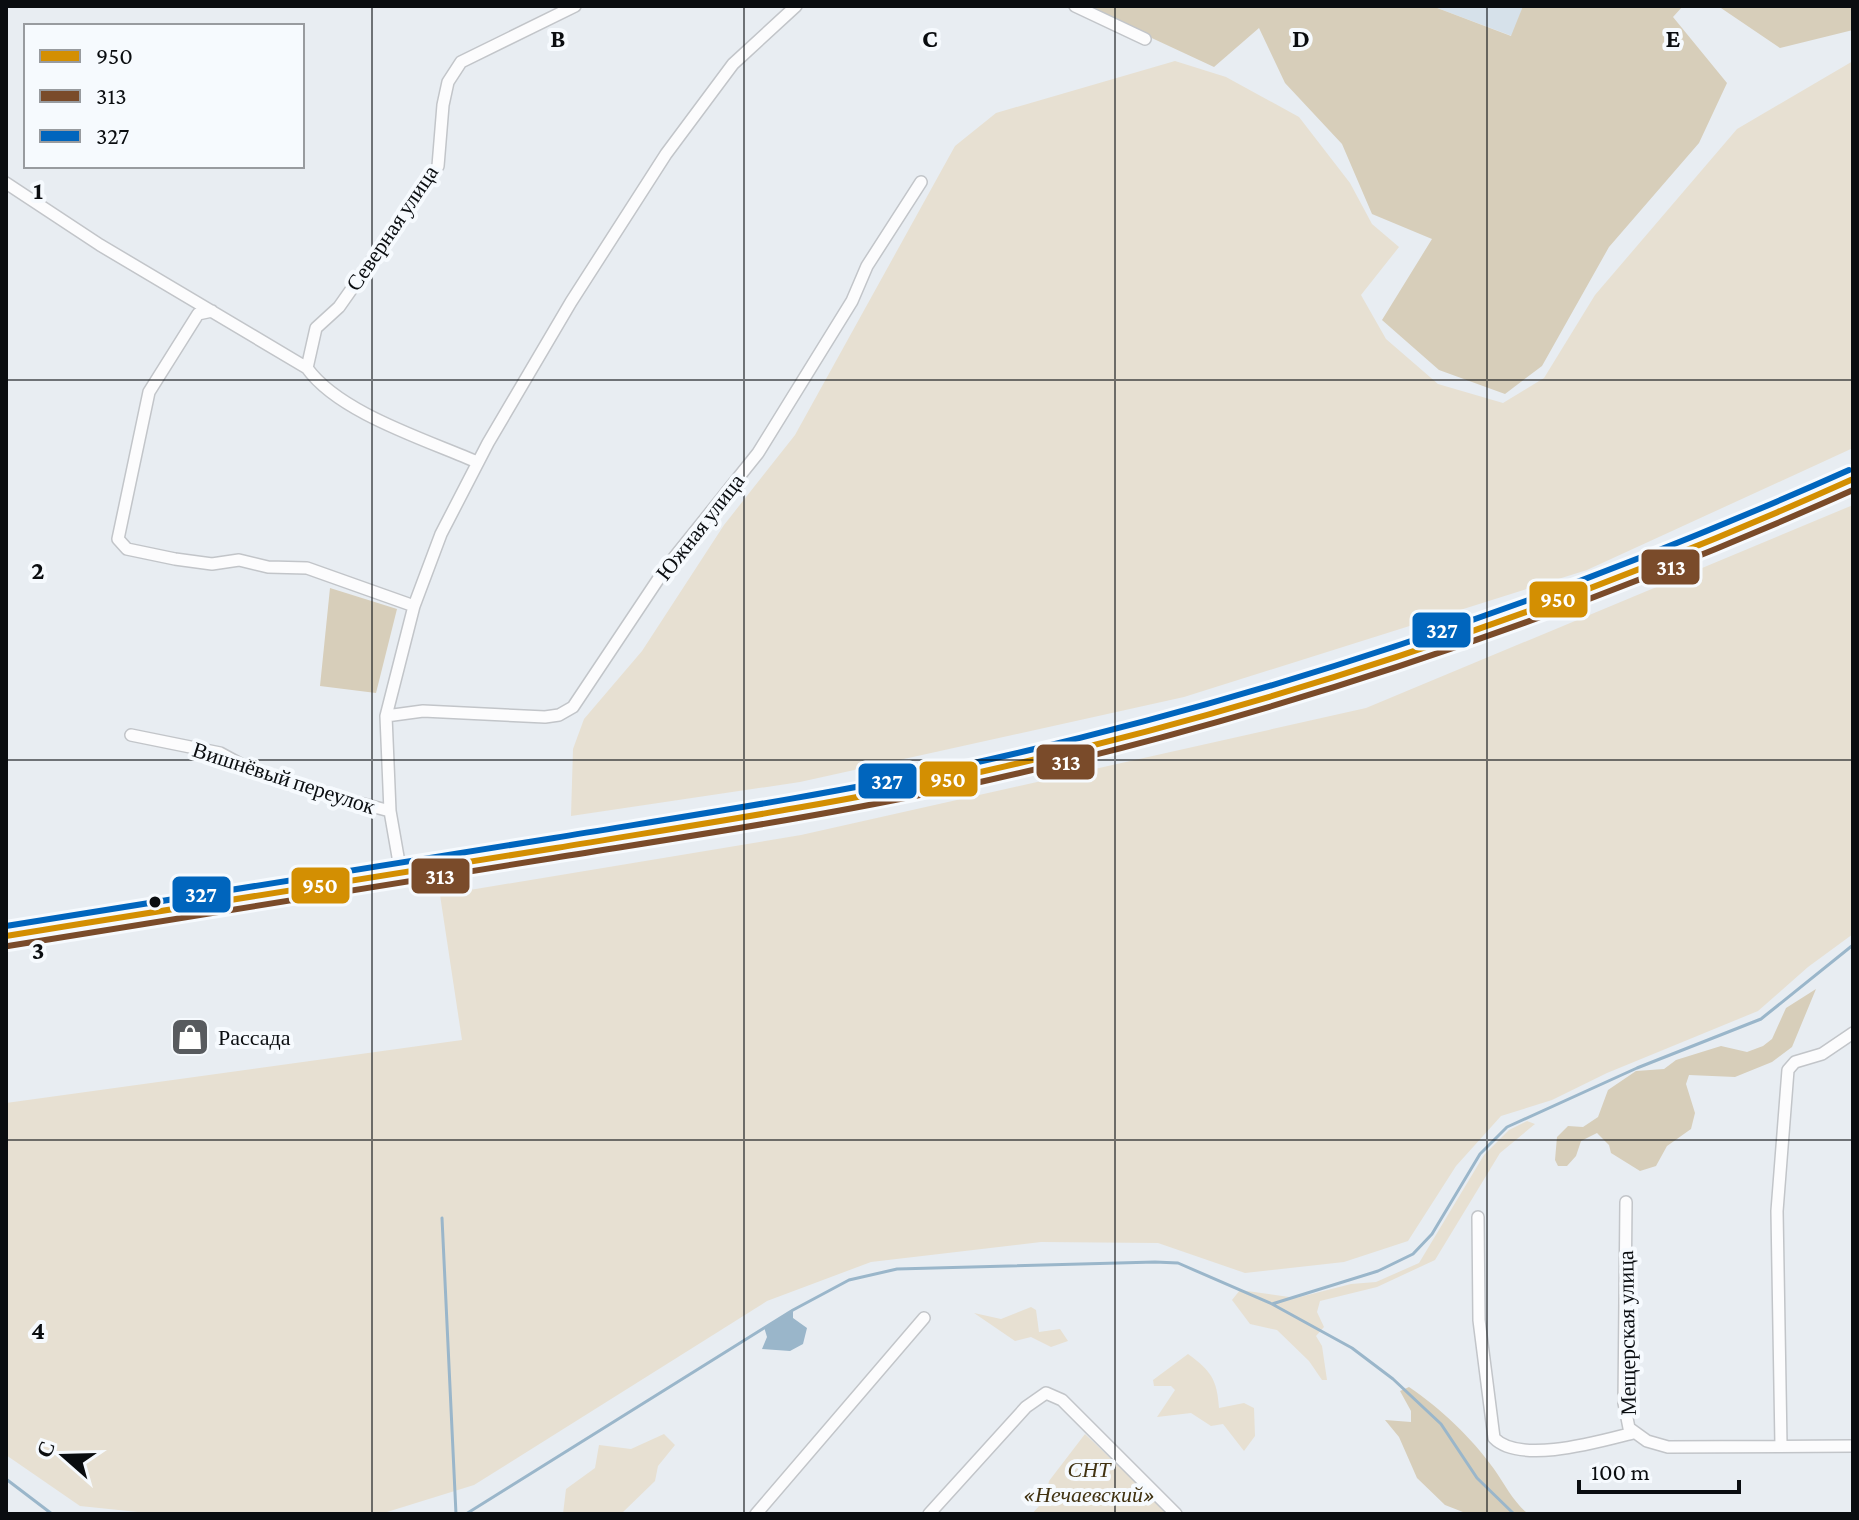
<svg xmlns="http://www.w3.org/2000/svg" width="1859" height="1520" viewBox="0 0 1859 1520" font-family="'Crimson Pro',serif">
<style>
.built{fill:#d6e1ea}
.green{fill:#e7e0d2}
.forest{fill:#d7ceba}
.water{fill:#9ab6ca}
.lines{fill:none;stroke-linecap:round;stroke-linejoin:round}
.stream{stroke:#9ab6ca;stroke-width:3}
.minor-casing{stroke:#c2c5c9;stroke-width:14}
.primary-casing{stroke:#c2c5c9;stroke-width:21}
.minor{stroke:#fcfcfd;stroke-width:11}
.primary{stroke:#fcfcfd;stroke-width:18}
.bus-1-casing{stroke:#f6fafe;stroke-width:12}
.bus-2-casing{stroke:#f6fafe;stroke-width:12}
.bus-3-casing{stroke:#f6fafe;stroke-width:12}
.bus-1{stroke:#d38f02;stroke-width:6}
.bus-2{stroke:#7a4b2a;stroke-width:6}
.bus-3{stroke:#0065bd;stroke-width:6}
.grid{fill:none;stroke:#0a0d10;stroke-width:2;stroke-opacity:0.55}
.bus-dot{fill:#0a0d10;stroke:#f6fafe;stroke-width:3}
.labels{text-anchor:middle;dominant-baseline:central;stroke-width:8;stroke-linejoin:round;paint-order:stroke}
.street-label{font-size:22px;fill:#0a0d10;stroke:#f6fafe}
.poi-label{font-size:22px;fill:#0a0d10;stroke:#f6fafe;text-anchor:start}
.park-label{font-size:22px;font-style:italic;fill:#413211;stroke:#f6fafe}
.grid-label{font-size:26px;text-anchor:middle;font-weight:bold;fill:#0a0d10;stroke:#f6fafe;stroke-width:8;stroke-linejoin:round;paint-order:stroke}
.line-badge{stroke:#f6fafe;stroke-width:3}
.badge-label{font-size:22px;text-anchor:middle;font-weight:bold;fill:#fff}
</style>
<rect width="100%" height="100%" fill="#e8edf2"/>
<path class="built" d="M1432,6H1523L1512,36Z"/>
<path class="green" d="M1175,61L1226,77L1299,117L1350,183L1372,224L1399,247L1361,295L1386,339L1438,384L1503,403L1544,378L1595,295L1737,129L1853,61V448L1587,570L1184,697L800,782L571,816L573,749L584,719L642,651L724,525L795,435L955,146L996,113Z
M1853,505V934L1808,967L1758,1011L1607,1073L1552,1100L1501,1116L1456,1166L1408,1241L1344,1262L1245,1273L1158,1243L1041,1242L871,1262L767,1301L474,1485L387,1512L157,1514L80,1506L6,1455V1103L462,1040L440,895L801,835L1366,708Z
M1527,1121L1535,1124L1500,1153L1435,1260L1377,1287L1320,1301L1317,1312L1324,1327L1316,1336L1322,1346L1327,1380H1322L1309,1361L1277,1330L1250,1324L1232,1300L1240,1290L1296,1298L1351,1284L1376,1282L1419,1263L1484,1155L1509,1130Z
M1031,1307L1036,1310L1039,1332L1060,1329L1068,1341L1051,1347L1031,1337L1015,1341L974,1313L1001,1319Z
M1188,1354C1211,1371 1217,1379 1219,1408L1244,1403L1254,1408L1255,1436L1244,1451L1223,1424L1211,1426L1191,1413L1157,1417L1175,1390L1171,1386H1154L1153,1380Z
M664,1434L675,1445L658,1466L655,1481L621,1514H563L566,1489L595,1468L599,1445L631,1449Z
M1085,1434L1169,1514H1032L1045,1499L1049,1481Z"/>
<path class="forest" d="M1083,6H1432L1511,36L1523,6H1683L1673,17L1727,83L1699,143L1609,247L1542,366L1505,394L1439,370L1382,320L1432,239L1372,214L1342,144L1285,83L1259,28L1214,67Z
M1718,6H1853V30L1780,48Z
M330,588L397,609L376,693L320,686Z
M1816,989L1792,1047L1772,1062L1735,1077L1689,1075L1686,1084L1695,1113L1691,1129L1667,1146L1656,1166L1640,1171L1611,1153L1609,1145L1597,1133L1581,1141L1576,1156L1567,1166H1558L1555,1160L1557,1137L1568,1126L1583,1127L1598,1117L1608,1090L1636,1071L1664,1069L1676,1060L1721,1046L1747,1052L1763,1046L1772,1039L1786,1008Z
M1409,1387C1440,1408 1472,1438 1494,1469C1506,1486 1512,1500 1528,1514H1468L1445,1505L1417,1478L1399,1437L1385,1420L1411,1422V1411L1400,1391Z"/>
<path class="water" d="M793,1310V1318L807,1328L803,1344L790,1351L762,1349L767,1337L764,1327Z"/>
<g class="lines">
<path class="stream" d="M442,1218L456,1514
M1272,1304L1378,1271L1413,1254L1432,1234L1480,1154L1507,1127L1637,1068L1761,1019L1853,945
M6,1479L52,1514
M466,1514L793,1310L849,1280L897,1269L1155,1262L1178,1263L1272,1304L1352,1348L1393,1379L1441,1424L1477,1478L1514,1514"/>
<defs>
<path id="minor" d="M1075,6L1145,39
M6,183L100,245L307,368C339,413 427,440 477,462
M212,311L198,314L149,392L118,539L127,549L175,559L212,564L239,560L268,567L307,568L414,606
M307,368L316,328L339,307L438,166L443,105L448,82L461,62L575,6
M386,716L423,711L545,717L559,715L573,707L665,569L758,453L852,301L867,266L921,182
M131,735L220,753L244,766L306,789L390,811
M401,874L390,811L386,716L414,606L441,534L488,443L571,302L666,154L733,64L796,6
M1626,1202L1624,1403L1629,1428L1647,1441L1668,1447L1853,1446
M1478,1217L1479,1320L1494,1438C1520,1465 1601,1441 1633,1433
M1781,1445L1777,1211L1788,1070L1795,1062L1822,1054L1853,1033
M756,1514L924,1318
M929,1514L1026,1407L1046,1393L1062,1400L1176,1514"/>
<path id="primary" d="M6,936C192,906 379,876 565,846C713,822 863,800 1009,765C1299,696 1583,605 1853,479"/>
</defs>
<use href="#minor" class="minor-casing"/>
<use href="#primary" class="primary-casing"/>
<use href="#minor" class="minor"/>
<use href="#primary" class="primary"/>
<defs>
<path id="bus-1" d="M6,936C189,906 372,877 556,848C688,826 821,806 953,778C1263,711 1564,609 1853,479"/>
<path id="bus-2" d="M8,946C187,917 367,888 547,859C683,837 819,817 953,788C1263,721 1564,619 1853,490"/>
<path id="bus-3" d="M6,926C189,896 372,867 554,838C687,816 820,796 951,768C1260,701 1560,599 1849,470"/>
</defs>
<use href="#bus-1" class="bus-1-casing"/>
<use href="#bus-2" class="bus-2-casing"/>
<use href="#bus-3" class="bus-3-casing"/>
<use href="#bus-1" class="bus-1"/>
<use href="#bus-2" class="bus-2"/>
<use href="#bus-3" class="bus-3"/>
</g>
<path class="grid" d="M372,6V1514M744,6V1514M1115,6V1514M1487,6V1514M6,380H1853M6,760H1853M6,1140H1853"/>
<defs>
<symbol id="shop-square" viewBox="-11 -11 22 22"><rect x="-9" y="-9" width="18" height="18" rx="4" fill="#585b5f" stroke="#f6fafe"/><path d="M-5-2.5h2.3a2.7 3.5 0 0 1 5.4 0H5L5.5 6h-11ZM-1.5-2.5h3a1.5 2.3 0 0 0-3 0Z" fill="#fff"/></symbol>
</defs>
<g fill-rule="evenodd">
<use href="#shop-square" x="168" y="1015" width="44" height="44"/>
</g>
<circle class="bus-dot" cx="155" cy="902" r="7"/>
<g class="labels">
<g class="street-label">
<text transform="translate(392 228) rotate(-56)">Северная улица</text>
<text transform="translate(700 527) rotate(-52)">Южная улица</text>
<text transform="translate(284 778) rotate(18)">Вишнёвый переулок</text>
<text transform="translate(1627 1333) rotate(-91)">Мещерская улица</text>
</g>
<g class="poi-label">
<text x="218" y="1037">Рассада</text>
</g>
<g class="park-label">
<text x="1089" y="1469">СНТ<tspan x="1089" dy="25">«Нечаевский»</tspan></text>
</g>
</g>
<g class="grid-label">
<text x="558" y="47">B</text>
<text x="930" y="47">C</text>
<text x="1301" y="47">D</text>
<text x="1673" y="47">E</text>
<text x="38" y="199">1</text>
<text x="38" y="579">2</text>
<text x="38" y="959">3</text>
<text x="38" y="1339">4</text>
</g>
<g class="line-badge">
<rect x="1640" y="548" width="61" height="38" rx="8" fill="#7a4b2a"/>
<rect x="1528" y="580" width="61" height="39" rx="8" fill="#d38f02"/>
<rect x="1411" y="611" width="61" height="38" rx="8" fill="#0065bd"/>
<rect x="1035" y="743" width="61" height="38" rx="8" fill="#7a4b2a"/>
<rect x="918" y="760" width="61" height="38" rx="8" fill="#d38f02"/>
<rect x="857" y="762" width="61" height="38" rx="8" fill="#0065bd"/>
<rect x="410" y="857" width="61" height="38" rx="8" fill="#7a4b2a"/>
<rect x="290" y="866" width="61" height="39" rx="8" fill="#d38f02"/>
<rect x="171" y="875" width="61" height="39" rx="8" fill="#0065bd"/>
</g>
<g class="badge-label">
<text x="1671" y="575">313</text>
<text x="1558" y="607">950</text>
<text x="1442" y="638">327</text>
<text x="1066" y="770">313</text>
<text x="948" y="787">950</text>
<text x="887" y="789">327</text>
<text x="440" y="884">313</text>
<text x="320" y="893">950</text>
<text x="201" y="902">327</text>
</g>
<rect width="1859" height="1520" fill="none" stroke="#0a0d10" stroke-width="16"/>
<rect x="24" y="24" width="280" height="144" fill="#f6fafe" stroke="#989b9f" stroke-width="2"/>
<rect x="40" y="50" width="40" height="12" fill="#d38f02" stroke="#989b9f" stroke-width="2"/>
<text x="96" y="64" font-size="24" fill="#0a0d10">950</text>
<rect x="40" y="90" width="40" height="12" fill="#7a4b2a" stroke="#989b9f" stroke-width="2"/>
<text x="96" y="104" font-size="24" fill="#0a0d10">313</text>
<rect x="40" y="130" width="40" height="12" fill="#0065bd" stroke="#989b9f" stroke-width="2"/>
<text x="96" y="144" font-size="24" fill="#0a0d10">327</text>
<g transform="translate(64 1456) rotate(290)" stroke="#f6fafe" stroke-width="6" paint-order="stroke">
<path d="M0-6L14 30L0 20L-14 30Z" fill="#0a0d10"/>
<text y="-12" font-size="22" font-weight="bold" text-anchor="middle" fill="#0a0d10">С</text>
</g>
<path d="M1579 1480v12h160v-12" fill="none" stroke="#0a0d10" stroke-width="4"/>
<text x="1591" y="1480" font-size="24" fill="#0a0d10" stroke="#f6fafe" stroke-width="6" paint-order="stroke">100 m</text>
</svg>
